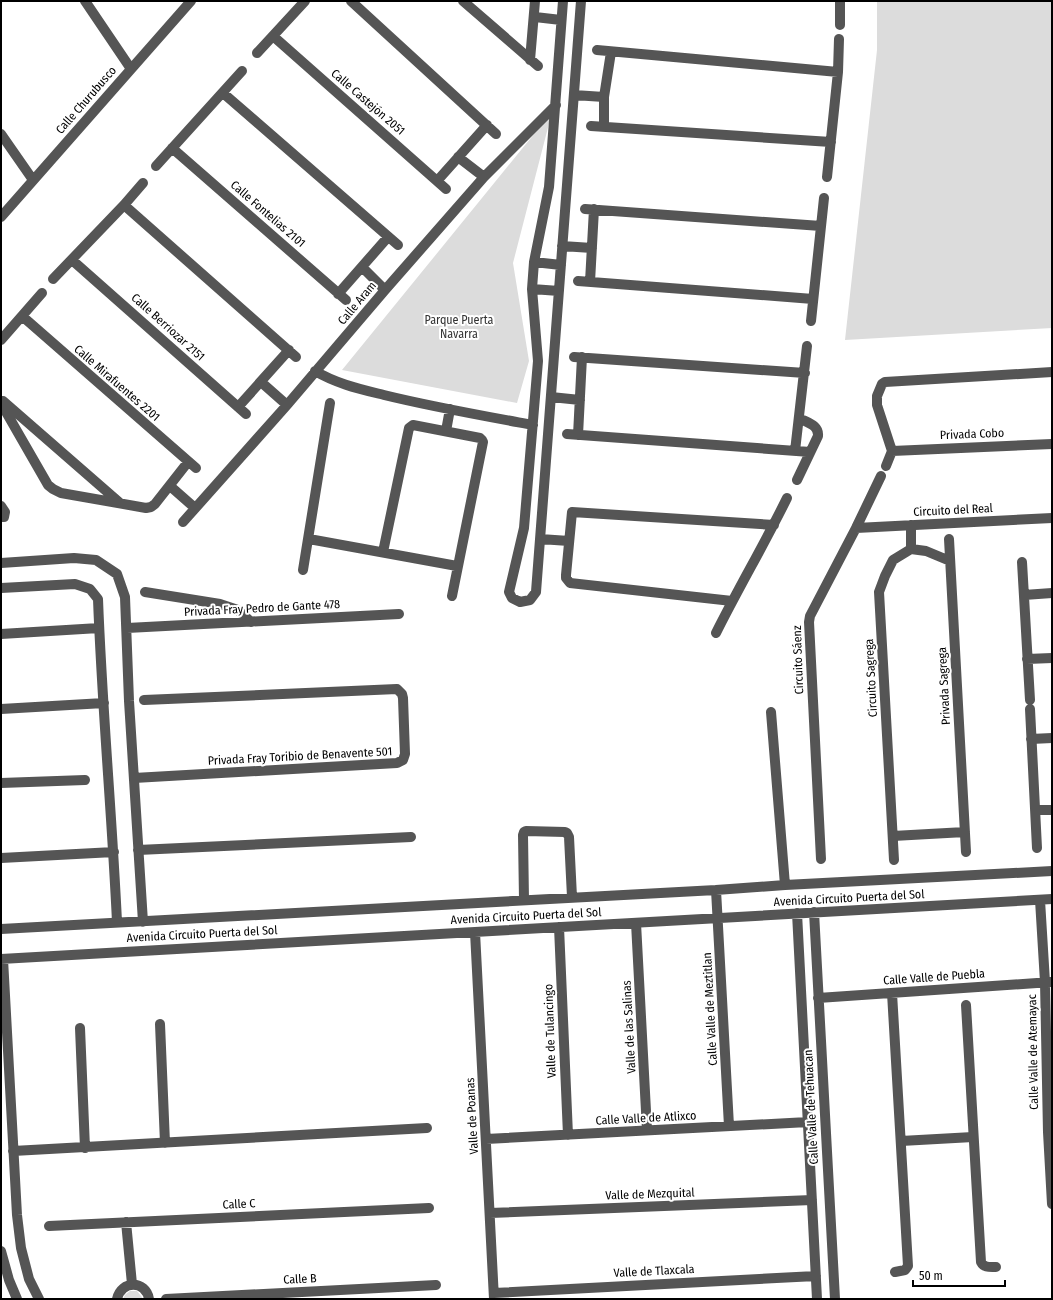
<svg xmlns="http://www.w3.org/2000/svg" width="1053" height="1300" viewBox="0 0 1053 1300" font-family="'Fira Sans Condensed',sans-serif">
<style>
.green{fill:#dcdcdc}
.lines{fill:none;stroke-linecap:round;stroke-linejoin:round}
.minor{stroke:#555;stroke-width:10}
.labels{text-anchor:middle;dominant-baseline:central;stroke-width:4;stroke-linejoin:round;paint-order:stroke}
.street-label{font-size:12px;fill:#000;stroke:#fff}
.park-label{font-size:12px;fill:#333;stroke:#fff}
</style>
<rect width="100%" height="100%" fill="#fff"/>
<path class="green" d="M877,1H1052V328L845,340L877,50Z
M552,112L513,263L529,361L517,403L342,370Z
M130,1291H137L141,1296L143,1299H123L125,1295Z"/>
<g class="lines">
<path class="minor" d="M85,1L131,69
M351,1L496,134
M463,1L538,66
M563,1L549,187L534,262L532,289L538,361L524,528L509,592L512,598L520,602L530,600L536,592L581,1
M840,1V25
M535,17L561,20
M273,36L446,189
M597,50L838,72
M257,53L305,1
M530,60L535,1
M223,93L398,245
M574,95L604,97
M591,126L831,142
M604,127V97L611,52
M1,134L33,180
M172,148L346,300
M458,157L484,177
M156,166L242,71
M827,177L838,72L839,39
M437,181L487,125
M124,205L296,357
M585,209L821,226
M1,217L191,1
M562,246L592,248
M72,260L246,414
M534,262L561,265
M362,267L385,290
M53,279L124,205L143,183
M578,281L813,299
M590,282L594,209
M532,289L559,291
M338,294L388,237
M22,316L196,468
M811,321L824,198
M1,340L42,293
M574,357L805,373
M315,371C337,384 360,389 384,395C433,407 484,416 533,425
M261,382L287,405
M551,397L580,400
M3,401V407L6,412L48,485L53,489L61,493L146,508L151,507L155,504L188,462
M3,401L120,503
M238,407L289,350
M446,431L450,409
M567,434L810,452
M578,435L582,357
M795,451L807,346
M892,451L1052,444
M886,466L892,451L877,405V396L882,384L885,382L1052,372
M797,480L818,436C819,425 808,423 799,418
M170,486L195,508
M1,506L5,512L4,517H1
M183,522L287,405L385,290L484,177L556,105
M911,525V549
M856,528L1052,518
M309,539L457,566
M540,539L569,541
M949,539L966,852
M383,552L409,428L413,425L480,438L482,440L483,442L452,596
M1022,562L1030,700
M1,563L74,558L96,560L117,574L125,597L129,701L143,922
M303,570L330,403
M1,588L75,584L90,589L98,599C102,707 112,815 117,922
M145,592L220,604L238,610L251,622
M1024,595L1052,593
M732,601L570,583L566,578V575L572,512L774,525
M127,628L399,614
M716,633C739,587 765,543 787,498
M1,634L99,628
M1027,659L1052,658
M1,709L104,703
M1030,709L1037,848
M771,712L785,885
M1031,739L1052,738
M134,778L397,763L403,760L405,754L403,698L402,694L397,689L144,700
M1,783L85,780
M1035,810H1052
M893,836L965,832
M138,850L411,837
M1,858L114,852
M821,859L809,622L810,616L856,528L881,476
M894,860L879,592L885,576L893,560L911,549L926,551L950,561
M716,890L729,1126
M524,900L523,835L524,832L526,831L565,832L567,833L569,837L572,897
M1040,900L1045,982L1048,1132L1052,1204
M814,912L835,1299
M797,913L817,1299
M636,923L647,1130
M559,927L568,1135
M1,929L716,890L785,885L1052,871
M475,932L494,1299
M1,959L1052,899
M3,959L17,1215L21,1248L29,1279L39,1299
M892,993L908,1266L905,1270L895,1272
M818,998L1051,982
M966,1005L981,1262C984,1268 990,1267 996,1267
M160,1024L165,1143
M80,1028L85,1148
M486,1139L808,1122
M901,1141L973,1137
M13,1151L427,1128
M490,1213L812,1200
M126,1222L132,1284
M49,1226L429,1208
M1,1251L9,1280L17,1299
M494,1293L816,1276
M117,1299C121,1280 146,1280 149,1299
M166,1299L436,1285"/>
</g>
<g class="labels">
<g class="street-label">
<text transform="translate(86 100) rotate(-49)">Calle Churubusco</text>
<text transform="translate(368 102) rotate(41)">Calle Castejón 2051</text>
<text transform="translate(268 214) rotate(41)">Calle Fontelias 2101</text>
<text transform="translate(357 303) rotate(-50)">Calle Aram</text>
<text transform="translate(168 327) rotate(42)">Calle Berriozar 2151</text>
<text transform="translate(117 383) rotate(41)">Calle Mirafuentes 2201</text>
<text transform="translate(972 434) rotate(-2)">Privada Cobo</text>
<text transform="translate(953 510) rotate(-3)">Circuito del Real</text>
<text transform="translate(262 608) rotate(-3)">Privada Fray Pedro de Gante 478</text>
<text transform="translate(798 660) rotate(-92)">Circuito Sáenz</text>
<text transform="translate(871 678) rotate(-93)">Circuito Sagrega</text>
<text transform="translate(944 686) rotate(-93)">Privada Sagrega</text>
<text transform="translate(300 756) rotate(-3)">Privada Fray Toribio de Benavente 501</text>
<text transform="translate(849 898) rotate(-3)">Avenida Circuito Puerta del Sol</text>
<text transform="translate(526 916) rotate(-3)">Avenida Circuito Puerta del Sol</text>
<text transform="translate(202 934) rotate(-3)">Avenida Circuito Puerta del Sol</text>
<text transform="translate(934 977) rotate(-4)">Calle Valle de Puebla</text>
<text transform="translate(710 1009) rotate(-93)">Calle Valle de Meztitlan</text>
<text transform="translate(629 1027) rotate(-93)">Valle de las Salinas</text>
<text transform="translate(550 1031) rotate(-92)">Valle de Tulancingo</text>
<text transform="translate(1033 1052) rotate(-91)">Calle Valle de Atemayac</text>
<text transform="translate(811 1107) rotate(-93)">Calle Valle de Tehuacan</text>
<text transform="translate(472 1116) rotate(-93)">Valle de Poanas</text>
<text transform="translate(646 1118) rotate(-3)">Calle Valle de Atlixco</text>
<text transform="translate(650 1194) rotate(-2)">Valle de Mezquital</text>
<text transform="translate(239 1204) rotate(-3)">Calle C</text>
<text transform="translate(654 1271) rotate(-3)">Valle de Tlaxcala</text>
<text transform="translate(300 1279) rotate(-3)">Calle B</text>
</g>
<g class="park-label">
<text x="459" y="320">Parque Puerta<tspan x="459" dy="14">Navarra</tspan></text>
</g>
</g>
<rect width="1053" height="1300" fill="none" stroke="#000000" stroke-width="4"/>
<path d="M913 1280v6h92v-6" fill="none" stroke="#000000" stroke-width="2"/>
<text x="919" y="1280" font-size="12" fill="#000000" stroke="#ffffff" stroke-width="3" paint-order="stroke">50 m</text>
</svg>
